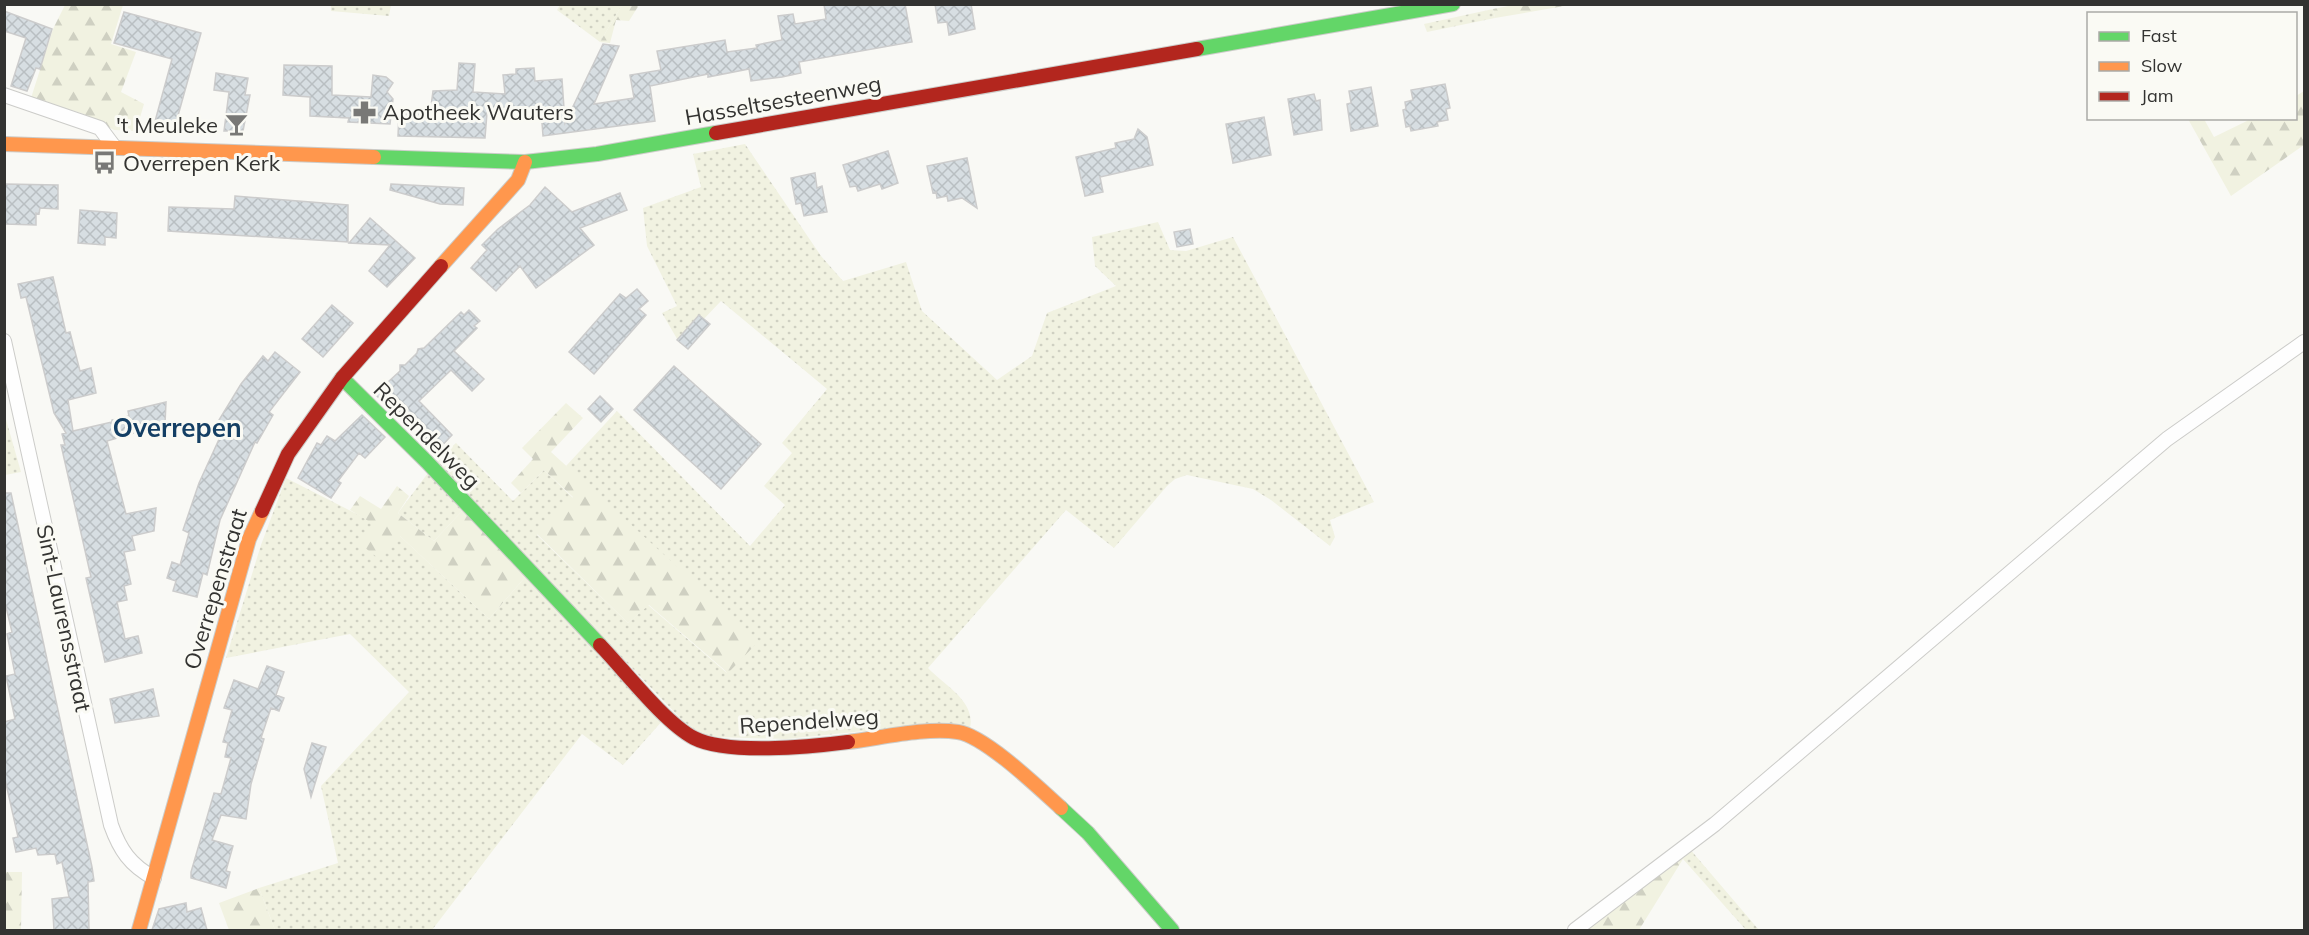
<svg xmlns="http://www.w3.org/2000/svg" width="2309" height="935" viewBox="0 0 2309 935" font-family="Mulish,sans-serif">
<style>
.grass{fill:url(#grass-dots)}
.forest{fill:url(#forest-firs)}
.building{fill:url(#building-cross-hatch);stroke:#ccc;stroke-width:1.5}
.lines{fill:none;stroke-linecap:round;stroke-linejoin:round}
.street-casing{stroke:#ccccc9;stroke-width:16}
.fast-casing{stroke:#ccccc9;stroke-width:16}
.slow-casing{stroke:#ccccc9;stroke-width:16}
.jam-casing{stroke:#ccccc9;stroke-width:16}
.street{stroke:#fefefe;stroke-width:14}
.fast{stroke:#63d668;stroke-width:14}
.slow{stroke:#ff974d;stroke-width:14}
.jam{stroke:#b3261e;stroke-width:14}
.labels{text-anchor:middle;dominant-baseline:central;stroke-width:6;stroke-linejoin:round;paint-order:stroke}
.street-label{font-size:22px;fill:#333331;stroke:#fafaf4}
.poi-label{font-size:22px;fill:#333331;stroke:#fafaf4;text-anchor:start}
.quarter-label{font-size:26px;font-weight:bold;fill:#143f64;stroke:#fafaf4}
</style>
<defs>
<pattern id="grass-dots" width="8" height="8" patternUnits="userSpaceOnUse" patternTransform="scale(1.5)"><rect width="8" height="8" fill="#f1f2e1"/><path d="M2 2h.1M6 6h.1" fill="none" stroke="#cfd0c2" stroke-width="1.8" stroke-linecap="round"/></pattern>
<pattern id="forest-firs" width="22" height="20" patternUnits="userSpaceOnUse" patternTransform="scale(1.5)"><rect width="22" height="20" fill="#f1f2e1"/><path d="M5 1l3.5 6h-7zM16 11l3.5 6h-7z" fill="#cfd0c2"/></pattern>
<pattern id="building-cross-hatch" width="8" height="8" patternUnits="userSpaceOnUse" patternTransform="scale(1.5)"><rect width="8" height="8" fill="#d7dee2"/><path d="M0 0l8 8M0 8l8-8" fill="none" stroke="#b9bfc2"/></pattern>
</defs>
<rect width="100%" height="100%" fill="#f9f9f5"/>
<path class="grass" d="M331,5V4L391,5L389,16L331,11Z
M560,5H622L600,42L557,10Z
M1493,9L1495,18L1427,32L1424,24Z
M745,144L821,256L843,281L906,262L922,311L997,380L1032,356L1047,313L1116,286L1095,266L1092,237L1158,222L1170,250L1186,251L1233,237L1374,502L1330,520L1335,537L1330,546L1271,500L1253,489L1187,475L1175,479L1167,486L1114,548L1066,510L928,668C944,685 976,701 970,728L942,723L786,739L715,737L700,733L683,721L434,462L456,443L513,501L544,470L573,498L537,535L628,623L648,605L727,673L586,485L566,466L617,411L750,546L785,505L764,486L792,453L782,443L827,389L721,301L680,344L662,313L677,306L647,246L643,208L701,187L693,154Z
M5,416L21,472L5,475H4Z
M428,473L464,509L434,541L398,513Z
M286,478L400,536L489,619L526,576L664,719L623,765L582,734L432,930H275L259,888L338,863L321,786L409,692L350,634L226,658L261,545Z
M1689,848L1759,930H1746L1683,859L1679,855Z"/>
<path class="forest" d="M1518,4H1570V5L1495,18L1493,9Z
M65,5H123L111,44L136,52L121,92L144,104L136,131L114,130L81,113L31,98L53,29Z
M622,5H639L629,21L616,20L610,43L600,42Z
M2304,91V145L2231,196L2188,119H2204L2214,137L2251,119L2296,118V96Z
M566,403L583,418L551,452L759,641L728,673L649,605L628,623L537,534L573,497L544,470L521,493L511,483L533,459L522,448Z
M397,486L409,496L398,513L434,541L464,509L526,576L489,619L400,536L378,558L359,543L375,525L350,510L360,496L381,509Z
M1679,855L1683,859L1639,930H1584Z
M5,872H22L21,930H5Z
M259,888L275,930H229L219,903Z"/>
<path class="building" d="M824,4H905L912,42L799,62L801,73L782,77L751,81L749,69L708,77V74L650,86L655,121L543,136L541,110L487,113L485,138L398,136L399,114H430L433,91L457,90L459,63L475,64L473,92L505,94L503,75L516,74V69L534,68L535,81L562,79L565,123L603,44L619,46L594,104L634,98L630,75L661,70L657,51L725,40L727,52L757,48L756,45L782,40L778,16L793,14L795,24L826,19Z
M935,4H971L975,29L949,35L947,22L938,23Z
M4,11L52,29L40,69L36,68L27,91L11,86L26,38L4,31Z
M124,12L201,33L174,130L154,125L172,59L114,43Z
M284,65L332,66V95L371,97L373,75L386,77L393,83L387,92L393,99L390,124L348,122L349,118L310,116V97L283,95Z
M216,73L248,78L245,95H250L243,131H224L229,92L214,90Z
M1445,84L1450,108L1446,109L1448,120L1437,122L1438,126L1411,131L1410,126L1406,127L1403,110L1406,109L1405,102L1413,100L1411,90Z
M1371,87L1378,126L1351,131L1347,104L1351,103L1349,91Z
M1314,94L1316,101L1320,100L1322,130L1294,135L1288,99Z
M1264,117L1271,155L1233,163L1226,124Z
M1138,129L1147,137L1153,165L1100,177L1103,192L1085,196L1076,157L1116,148L1115,143L1134,139Z
M888,151L898,183L882,189L880,184L858,191L856,186L850,187L843,165Z
M967,158L977,208L962,198L948,201L947,196L937,198L936,192L933,193L927,166Z
M815,173L817,188L822,186L827,212L804,216L801,203L796,204L791,178Z
M5,184L58,185V209L40,208L39,214L36,213V225L5,224Z
M391,184L464,188L463,205L440,204L390,190Z
M545,187L572,212L620,193L627,210L580,228L594,245L536,288L520,266L496,291L471,268L487,250L482,245L498,229L530,205Z
M235,196L348,205V242L168,231L169,207L234,209Z
M80,210L117,213L116,238L105,237V245L78,243Z
M370,218L415,258L387,287L369,271L390,245L349,243Z
M1190,229L1193,244L1177,247L1174,232Z
M53,277L66,333L70,332L80,371L91,368L96,393L68,400L73,431L112,422V420L129,416L128,411L166,402L165,424L107,441L126,514L156,508L154,531L132,536L135,550L124,552L131,584L124,586L127,600L117,602L125,639L138,636L142,653L105,662L86,578L91,577L61,445H65L62,434L66,433L54,413L26,297L21,298L18,284Z
M637,289L648,301L639,309L646,315L594,374L569,352L620,294L626,298Z
M332,305L353,323L323,357L302,339Z
M469,310L480,321L474,326L477,328L454,351L484,379L472,391L451,370L419,401L452,435L435,453L375,394L400,371V365H405L417,353L418,349L424,348L461,312L464,315Z
M699,315L710,324L688,349L677,340Z
M275,352L300,372L269,412L273,415L257,443L255,442L220,520L207,575L203,573L197,597L173,591L176,581L167,578L172,562L180,565L189,533L183,530L199,483L226,424L219,420L241,384L263,356L268,361Z
M674,366L761,444L721,489L634,410Z
M600,396L613,409L601,422L588,409Z
M362,415L385,437L365,458L359,453L338,481L341,483L331,498L298,478L317,443L321,445L327,436L335,441Z
M4,493H11L92,867L94,881L88,882L89,930H54L52,899L69,897L62,862L57,864L55,854L38,855L36,848L16,852L13,838L18,837L4,775V722L15,719L6,676L15,674L7,634L12,632L4,599Z
M267,666L284,672L276,695L284,698L279,711L271,708L261,738L264,739L251,784L246,819L221,815L212,840L233,846L226,871L230,872L226,888L191,878V872L214,793L221,794L231,758L225,757L228,743L223,742L232,710L224,708L234,680L258,689Z
M153,689L159,716L115,723L110,699Z
M312,743L326,747L311,797L304,769Z
M186,903L187,912L201,908L207,930H152L159,909Z"/>
<g class="lines">
<defs>
<path id="street" d="M4,95L100,128L115,148
M4,341L111,825C120,850 130,865 154,878
M1575,930L1715,824L2167,439L2304,342"/>
<path id="fast" d="M1197,49L1453,4
M374,157L525,162L597,154L716,133
M342,378L427,462L600,645
M1061,808L1088,833L1172,930"/>
<path id="slow" d="M4,144L374,157
M441,266L518,180L525,162
M848,742C881,738 926,727 958,732C985,736 1040,789 1061,808
M139,930L249,539L262,511"/>
<path id="jam" d="M716,133L1197,49
M262,511L288,454L342,378L441,266
M600,645C625,671 664,722 694,738C727,755 810,747 848,742"/>
</defs>
<use href="#street" class="street-casing"/>
<use href="#fast" class="fast-casing"/>
<use href="#slow" class="slow-casing"/>
<use href="#jam" class="jam-casing"/>
<use href="#street" class="street"/>
<use href="#fast" class="fast"/>
<use href="#slow" class="slow"/>
<use href="#jam" class="jam"/>
</g>
<defs>
<symbol id="pharmacy-bare" viewBox="-9 -9 18 18"><path d="M-2-6h4v4h4v4h-4v4h-4v-4h-4v-4h4Z" fill="#787876" stroke="#fafaf4" stroke-width="2.5" paint-order="stroke"/></symbol>
<symbol id="bar-bare" viewBox="-9 -9 18 18"><path d="M-6-5H6L.8 .8V4.5H3.5V6h-7V4.5H-.8V.8Z" fill="#787876" stroke="#fafaf4" stroke-width="2.5" paint-order="stroke"/></symbol>
<symbol id="bus-bare" viewBox="-9 -9 18 18"><path d="M-5-6H5V4H4V6H2V4H-2V6H-4V4H-5ZM-3.5-4V0h7V-4ZM-3.5 1.2v1.5H-2V1.2ZM2 1.2v1.5H3.5V1.2Z" fill="#787876" stroke="#fafaf4" stroke-width="2.5" paint-order="stroke"/></symbol>
</defs>
<g fill-rule="evenodd">
<use href="#pharmacy-bare" x="348" y="96" width="33" height="33"/>
<use href="#bar-bare" x="220" y="108" width="33" height="33"/>
<use href="#bus-bare" x="88" y="146" width="33" height="33"/>
</g>
<g class="labels">
<g class="street-label">
<text transform="translate(783 100) rotate(-10)">Hasseltsesteenweg</text>
<text transform="translate(427 435) rotate(45)">Rependelweg</text>
<text transform="translate(215 589) rotate(-73)">Overrepenstraat</text>
<text transform="translate(64 618) rotate(78)">Sint-Laurensstraat</text>
<text transform="translate(809 721) rotate(-4)">Rependelweg</text>
</g>
<g class="poi-label">
<text x="383" y="112">Apotheek Wauters</text>
<text x="218" y="125" text-anchor="end">'t Meuleke</text>
<text x="123" y="163">Overrepen Kerk</text>
</g>
<g class="quarter-label">
<text x="177" y="427">Overrepen</text>
</g>
</g>
<rect width="2309" height="935" fill="none" stroke="#333331" stroke-width="12"/>
<rect x="2087" y="12" width="210" height="108" fill="#fafaf4" stroke="#aaaaa6" stroke-width="1.5"/>
<rect x="2099" y="32" width="30" height="9" fill="#63d668" stroke="#aaaaa6" stroke-width="1.5"/>
<text x="2141" y="42" font-size="18" fill="#333331">Fast</text>
<rect x="2099" y="62" width="30" height="9" fill="#ff974d" stroke="#aaaaa6" stroke-width="1.5"/>
<text x="2141" y="72" font-size="18" fill="#333331">Slow</text>
<rect x="2099" y="92" width="30" height="9" fill="#b3261e" stroke="#aaaaa6" stroke-width="1.5"/>
<text x="2141" y="102" font-size="18" fill="#333331">Jam</text>
</svg>
